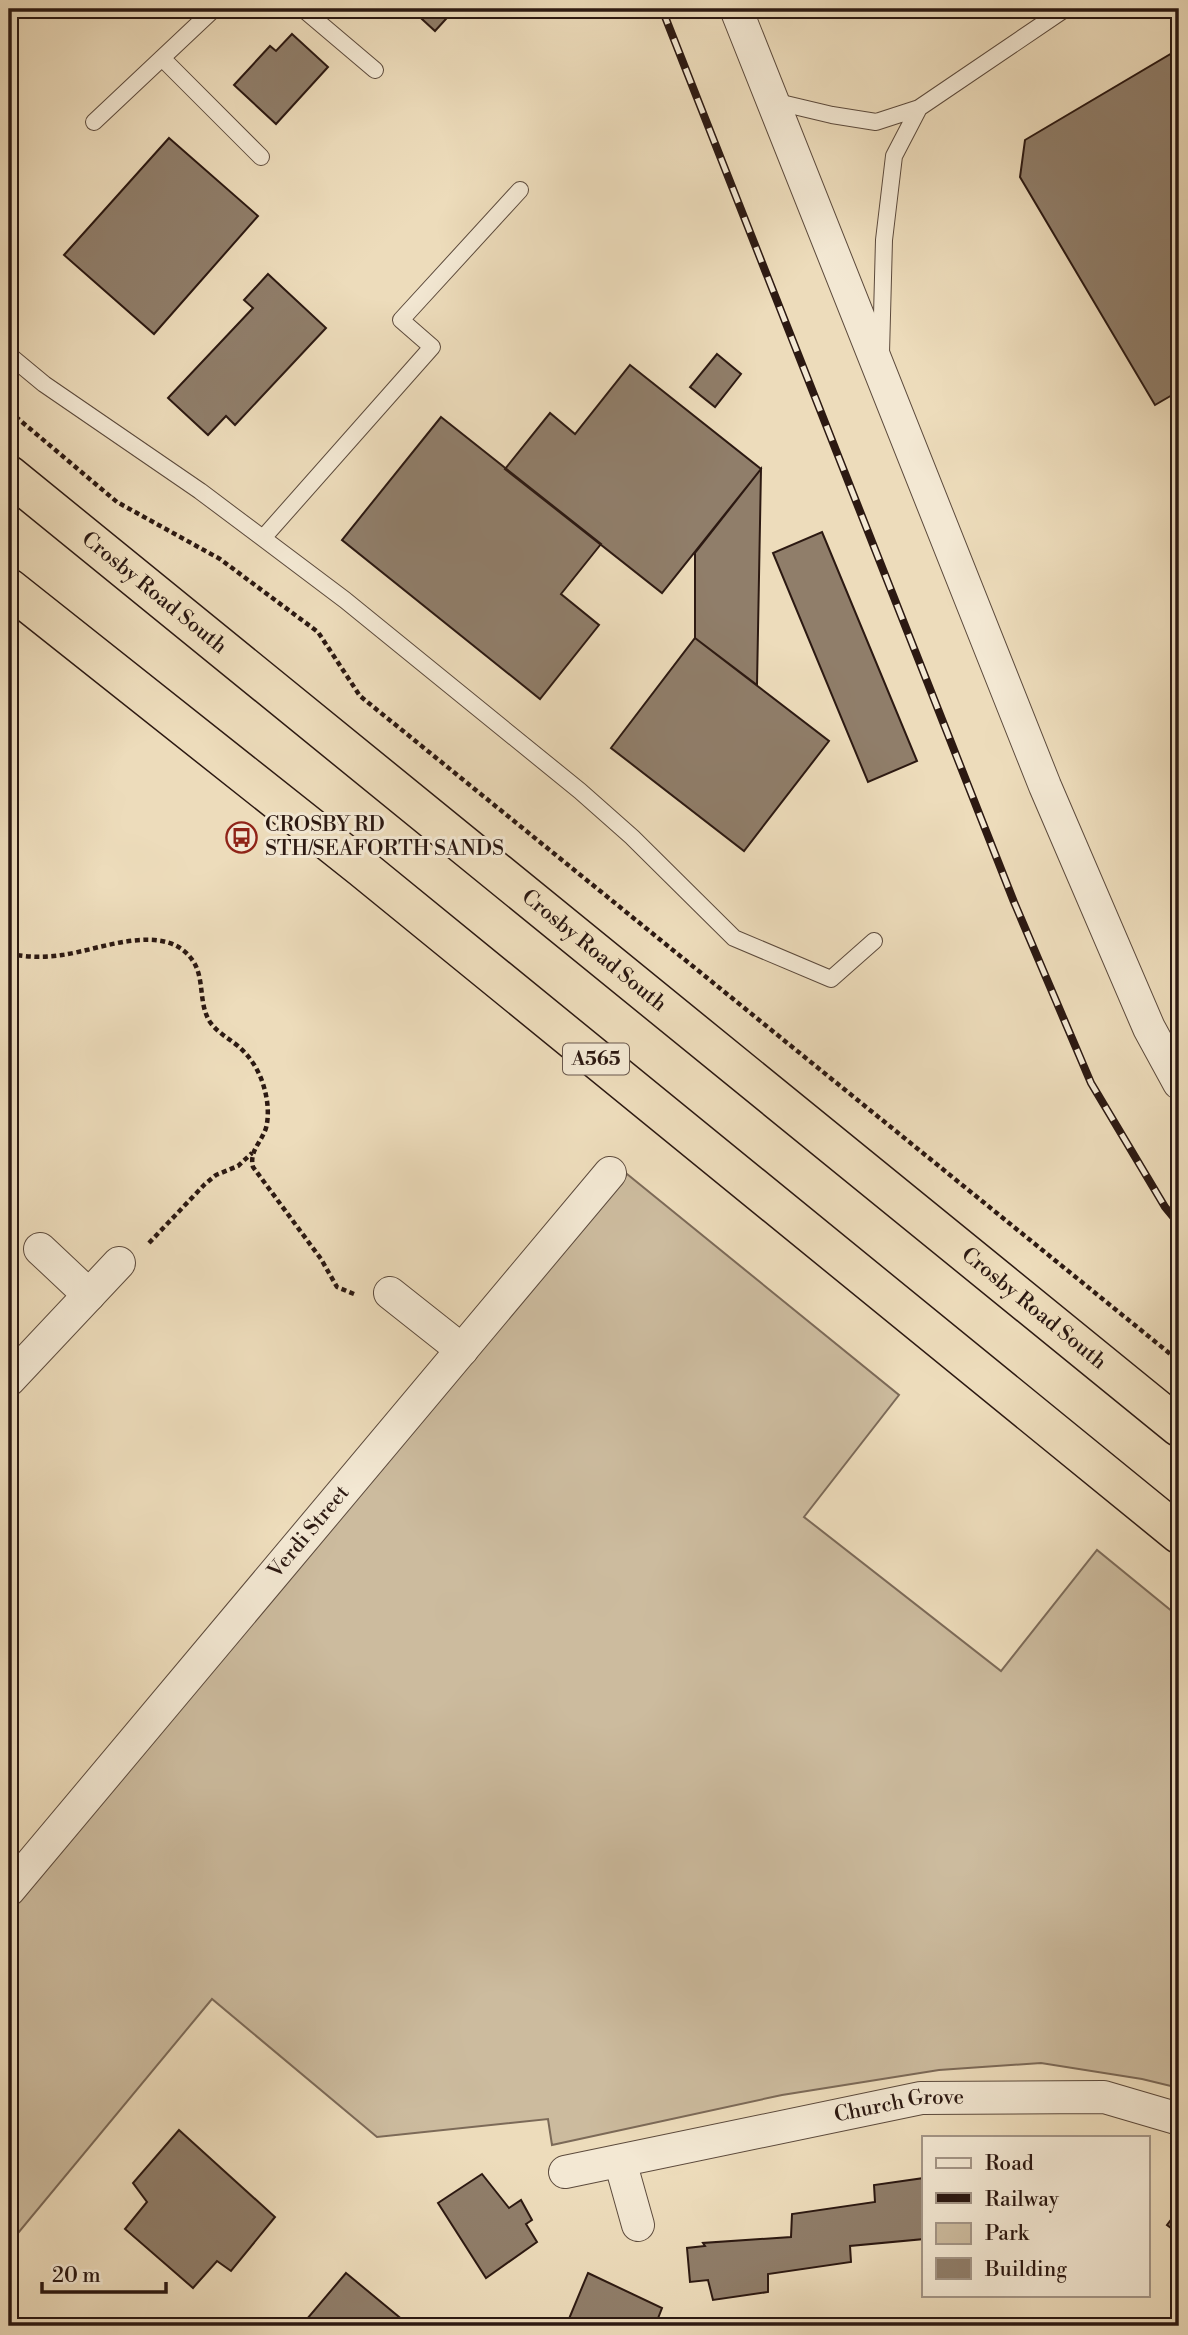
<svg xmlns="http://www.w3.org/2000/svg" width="1188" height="2335" viewBox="0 0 1188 2335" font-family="'Libre Bodoni',serif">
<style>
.green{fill:#ccbb9e;stroke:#7c6a58;stroke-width:2}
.building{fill:#907e6a;stroke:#2c1912;stroke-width:2}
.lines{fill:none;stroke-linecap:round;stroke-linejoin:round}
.service-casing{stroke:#5c4a3c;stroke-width:18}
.minor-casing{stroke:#5c4a3c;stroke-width:34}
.trunk-casing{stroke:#2c1912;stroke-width:41}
.path{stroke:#2c1912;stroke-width:4.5;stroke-dasharray:5 3.5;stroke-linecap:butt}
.service{stroke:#f3e8d3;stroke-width:16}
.minor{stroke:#f3e8d3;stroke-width:32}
.trunk{stroke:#eddcbb;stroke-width:38}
.rail-casing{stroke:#2c1912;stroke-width:8}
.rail{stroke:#f3e8d3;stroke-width:5;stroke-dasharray:16;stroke-linecap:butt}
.labels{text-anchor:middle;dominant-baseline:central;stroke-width:6;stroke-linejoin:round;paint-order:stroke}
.shield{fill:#f3e8d3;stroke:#68574c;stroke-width:2}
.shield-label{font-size:19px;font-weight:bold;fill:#2c1912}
.street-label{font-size:21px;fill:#2c1912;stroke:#f3e8d3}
.poi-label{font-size:21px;fill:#2c1912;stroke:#f3e8d3;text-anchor:start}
</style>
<rect width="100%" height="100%" fill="#eddcbb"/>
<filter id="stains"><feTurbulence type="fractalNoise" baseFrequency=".00286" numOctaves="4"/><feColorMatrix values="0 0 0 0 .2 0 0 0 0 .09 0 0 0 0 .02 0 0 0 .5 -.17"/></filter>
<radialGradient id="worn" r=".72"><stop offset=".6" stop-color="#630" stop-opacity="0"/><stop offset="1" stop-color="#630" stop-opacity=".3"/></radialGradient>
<path class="green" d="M627,1174L899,1395L804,1517L1001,1671L1097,1550L1179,1617V2088L1142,2079L1041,2063L939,2070L782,2095L552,2145L548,2119L377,2137L212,1999L9,2244V1902Z"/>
<path class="building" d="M411,9H455L435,31Z
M292,34L328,67L276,124L234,85L270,46L276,51Z
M1179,49V391L1155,405L1020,177L1025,140Z
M169,138L258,216L154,334L64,255Z
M268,274L326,328L235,425L226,416L208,435L168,398L253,308L244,300Z
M717,354L741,374L715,407L690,387Z
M630,365L761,469L662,593L505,469L550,413L575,434Z
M441,417L601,544L561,594L599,625L540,699L342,540Z
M761,469L757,685L695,638V553Z
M822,532L917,761L868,782L773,553Z
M695,638L829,741L744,851L611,748Z
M179,2130L275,2217L231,2271L217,2261L193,2288L125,2229L147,2202L133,2183Z
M482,2174L509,2208L521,2200L532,2220L526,2224L537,2242L486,2278L438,2203Z
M924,2178V2239L850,2246L851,2262L768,2274V2292L713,2300L708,2280L690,2282L687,2248L705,2246L703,2243L791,2237L792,2214L875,2202L874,2185Z
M1179,2209V2234L1167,2225Z
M346,2273L410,2326H301Z
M588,2273L662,2308L655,2326H566Z"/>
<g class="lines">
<defs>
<path id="service" d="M303,9L375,70
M162,58L261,157
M773,101L832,115L876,122L919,108
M94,122L214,9
M881,353L884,240L894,156L919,108L1065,9
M9,355L44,384L200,491L345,600L580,791L632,837L734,938L831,979L874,941
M263,538L432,347L401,320L520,190"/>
<g id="minor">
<path d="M736,9L1045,786L1149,1028L1179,1083"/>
<path d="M40,1249L89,1295"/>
<path d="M390,1293L462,1350"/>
<path d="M9,1380L119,1263"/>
<path id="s1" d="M9,1890L610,1173"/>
<path d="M620,2161L638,2225"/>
<path id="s2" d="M565,2172L921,2098L1104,2097L1179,2119"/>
</g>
<g id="trunk">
<path id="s3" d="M9,475L1179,1427"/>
<path d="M9,588L362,868L1179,1534"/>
</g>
</defs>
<use href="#service" class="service-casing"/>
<use href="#minor" class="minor-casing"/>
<use href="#trunk" class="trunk-casing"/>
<path class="path" d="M9,411L117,502L220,559L318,632L360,696L1179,1361
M9,954C27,957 44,958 62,955C100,950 166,920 193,961C205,979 198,1003 210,1022C217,1032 228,1038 238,1046C252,1058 261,1074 265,1091C268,1102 269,1117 266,1128C261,1143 249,1151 253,1167L321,1259L337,1287L354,1294
M149,1243L205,1184L216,1175L238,1166L252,1153"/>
<use href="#service" class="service"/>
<use href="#minor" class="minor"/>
<use href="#trunk" class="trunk"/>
<defs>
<path id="rail" d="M662,9L1014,902L1091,1083L1165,1207L1179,1224"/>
</defs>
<use href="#rail" class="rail-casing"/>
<use href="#rail" class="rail"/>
</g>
<defs>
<symbol id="bus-ring" viewBox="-11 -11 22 22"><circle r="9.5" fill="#f3e8d3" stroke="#8f2418" stroke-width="1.5"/><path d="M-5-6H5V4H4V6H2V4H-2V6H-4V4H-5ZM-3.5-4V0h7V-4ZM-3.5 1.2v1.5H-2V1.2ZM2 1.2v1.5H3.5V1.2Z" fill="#8f2418"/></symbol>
</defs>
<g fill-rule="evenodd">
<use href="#bus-ring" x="224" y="820" width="35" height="35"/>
</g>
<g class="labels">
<rect class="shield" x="563" y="1043.5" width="66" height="31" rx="5"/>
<g class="shield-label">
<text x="596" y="1059">A565</text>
</g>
<g class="street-label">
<text stroke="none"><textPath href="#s3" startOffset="187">Crosby Road South</textPath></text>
<text stroke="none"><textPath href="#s3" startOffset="754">Crosby Road South</textPath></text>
<text stroke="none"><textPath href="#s3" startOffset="1321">Crosby Road South</textPath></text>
<text stroke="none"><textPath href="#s1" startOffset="467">Verdi Street</textPath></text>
<text stroke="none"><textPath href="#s2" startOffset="341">Church Grove</textPath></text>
</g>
<g class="poi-label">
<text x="265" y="825">CROSBY RD<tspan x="265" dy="24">STH/SEAFORTH SANDS</tspan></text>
</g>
</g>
<rect width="1188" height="2335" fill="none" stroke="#eddcbb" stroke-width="35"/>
<rect x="10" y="10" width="1167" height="2314" fill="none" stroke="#2c1912" stroke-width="3.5"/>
<rect x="18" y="18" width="1153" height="2300" fill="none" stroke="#2c1912" stroke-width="2"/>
<rect x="922" y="2136" width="228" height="161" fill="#f3e8d3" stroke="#a39586" stroke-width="2"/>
<rect x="936" y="2158" width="35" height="10" fill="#f3e8d3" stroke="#a39586" stroke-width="2"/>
<text x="985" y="2170" font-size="21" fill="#2c1912">Road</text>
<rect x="936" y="2193" width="35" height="10" fill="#2c1912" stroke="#a39586" stroke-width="2"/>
<text x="985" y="2206" font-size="21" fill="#2c1912">Railway</text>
<rect x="936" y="2223" width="35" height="21" fill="#ccbb9e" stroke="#a39586" stroke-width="2"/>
<text x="985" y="2240" font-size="21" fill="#2c1912">Park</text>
<rect x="936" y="2258" width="35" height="21" fill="#907e6a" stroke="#a39586" stroke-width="2"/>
<text x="985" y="2276" font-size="21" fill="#2c1912">Building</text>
<path d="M42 2282v10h124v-10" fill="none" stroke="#2c1912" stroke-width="3.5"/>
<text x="52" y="2282" font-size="21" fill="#2c1912" stroke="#f3e8d3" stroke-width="5" paint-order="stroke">20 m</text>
<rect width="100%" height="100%" filter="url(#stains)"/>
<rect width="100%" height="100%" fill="url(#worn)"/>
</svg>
